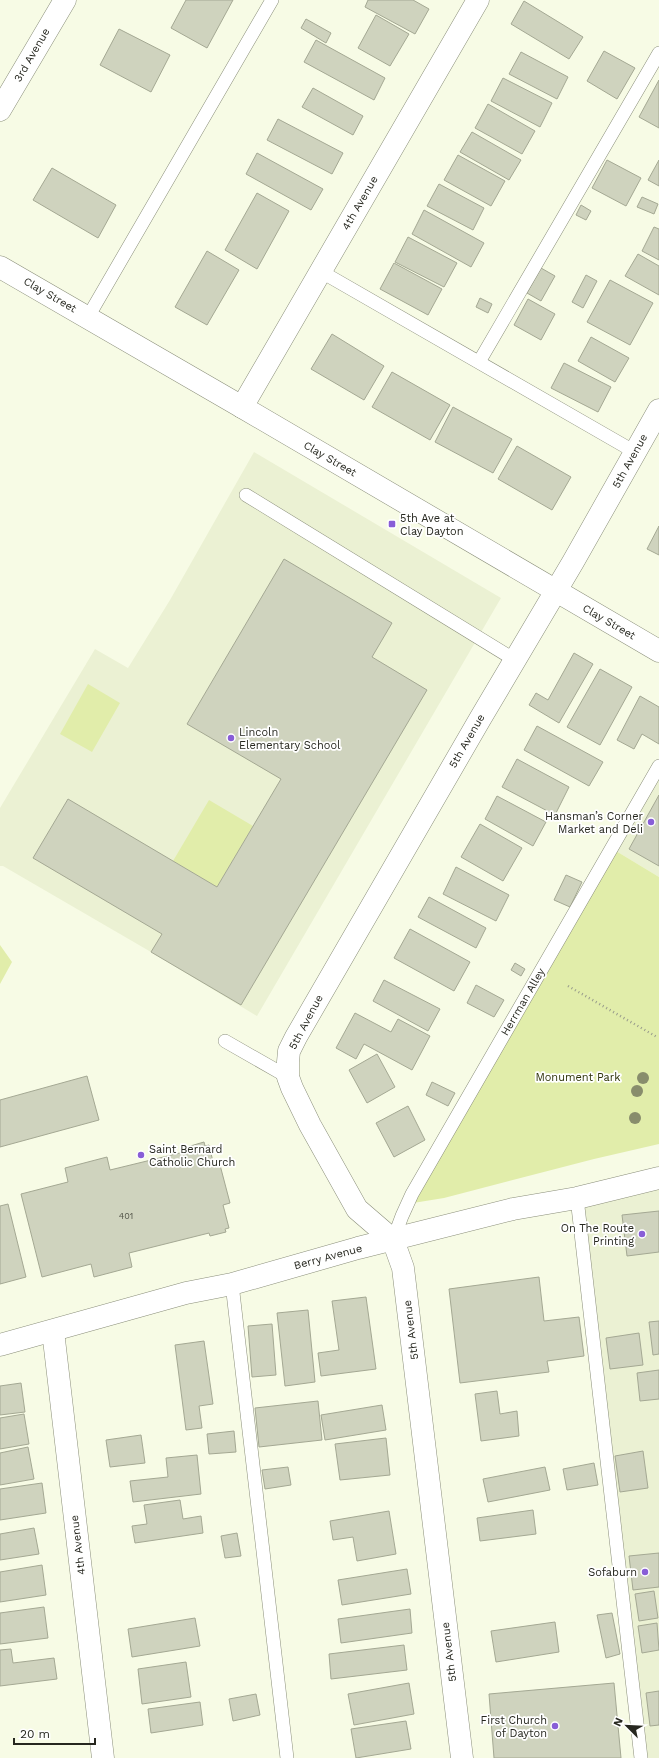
<svg xmlns="http://www.w3.org/2000/svg" width="659" height="1758" viewBox="0 0 659 1758" font-family="'Work Sans',sans-serif">
<style>
.built{fill:#ebf1d3}
.green{fill:#e1edaa}
.building{fill:#cfd3be;stroke:#a4a893}
.lines{fill:none;stroke-linecap:round;stroke-linejoin:round}
.service-casing{stroke:#8a8e7a;stroke-width:14}
.minor-casing{stroke:#8a8e7a;stroke-width:23}
.tertiary-casing{stroke:#8a8e7a;stroke-width:23}
.path{stroke:#999c8c;stroke-width:2.5;stroke-dasharray:1 3;stroke-linecap:butt}
.service{stroke:#fff;stroke-width:13}
.minor{stroke:#fff;stroke-width:22}
.tertiary{stroke:#fff;stroke-width:22}
.tree{fill:#888d6c}
.poi-dot{fill:#885dd7;stroke:#fff;stroke-width:1.5}
.labels{text-anchor:middle;dominant-baseline:central;stroke-width:3.5;stroke-linejoin:round;paint-order:stroke}
.number-label{font-size:9px;fill:#505247}
.street-label{font-size:11px;fill:#26271f;stroke:#fff}
.poi-label{font-size:11px;fill:#26271f;stroke:#fff;text-anchor:end}
.park-label{font-size:11px;fill:#2e3309;stroke:#fff}
</style>
<rect width="100%" height="100%" fill="#f7fbe5"/>
<path class="built" d="M254,452L501,598L257,1016L151,952L3,866H0V808L95,649L128,668L170,600Z
M659,778V877L616,851Z
M659,1178V1758H641L577,1198Z"/>
<path class="green" d="M88,684L120,703L92,752L60,734Z
M209,800L253,826L217,887L173,861Z
M616,851L659,877V1144L594,1159L444,1198L413,1203Z
M0,945L12,962L0,984Z"/>
<path class="building" d="M186,0H233L207,48L171,28Z
M368,0H413L429,9L415,34L365,7Z
M524,1L583,37L569,59L511,24Z
M376,15L409,34L390,66L358,48Z
M306,19L331,33L326,43L301,28Z
M119,29L170,55L151,92L100,65Z
M316,40L385,78L374,100L304,62Z
M604,51L635,68L617,99L587,81Z
M521,52L568,77L557,99L509,74Z
M503,78L552,103L540,127L491,101Z
M659,80V128L639,117Z
M313,88L363,116L353,135L302,107Z
M488,104L535,131L522,154L475,128Z
M278,119L343,153L332,174L267,140Z
M472,132L521,160L509,180L460,152Z
M257,153L323,189L311,210L246,174Z
M458,155L505,181L491,206L444,180Z
M607,160L641,178L626,206L592,188Z
M659,160V186L648,180Z
M52,168L116,205L98,238L33,200Z
M439,184L484,208L473,230L427,206Z
M257,193L289,211L257,269L225,250Z
M642,197L658,204L654,214L637,207Z
M581,205L591,211L586,220L576,215Z
M424,210L484,243L471,267L412,234Z
M654,227L659,229V260L642,251Z
M408,237L457,263L444,287L395,262Z
M207,251L239,270L207,325L175,307Z
M638,254L659,266V295L625,276Z
M394,263L442,289L428,315L380,289Z
M541,268L555,276L541,301L527,293Z
M586,275L597,281L583,308L572,302Z
M610,280L653,303L630,345L587,322Z
M480,298L492,304L488,313L476,307Z
M528,299L555,314L541,340L514,325Z
M332,334L384,366L364,400L311,369Z
M591,337L629,358L615,382L578,361Z
M564,363L611,387L598,412L551,388Z
M392,372L450,405L430,440L372,407Z
M453,407L512,439L493,473L435,442Z
M517,446L571,477L552,510L498,479Z
M659,526V555L647,549Z
M284,559L392,623L372,657L427,690L241,1005L151,952L162,934L33,858L68,799L217,887L281,779L187,724Z
M574,653L593,664L559,723L529,705L536,693L548,700Z
M600,669L632,687L600,745L567,727Z
M640,696L659,707V744L642,734L634,749L617,740Z
M537,726L603,762L589,786L524,750Z
M517,759L569,787L555,815L502,787Z
M659,795V866L629,849Z
M497,796L546,822L533,846L485,819Z
M480,824L522,848L503,881L461,857Z
M456,867L509,895L496,921L443,894Z
M566,875L582,882L570,907L554,900Z
M429,897L486,928L476,948L418,917Z
M410,929L470,962L454,991L394,958Z
M515,963L525,969L521,976L511,970Z
M384,980L440,1009L428,1031L373,1001Z
M476,985L504,1000L494,1017L467,1003Z
M355,1013L391,1032L398,1019L430,1036L412,1070L364,1044L356,1059L336,1048Z
M377,1054L395,1087L367,1103L349,1070Z
M87,1076L99,1120L0,1147V1100Z
M432,1082L455,1093L448,1106L426,1095Z
M408,1106L425,1140L394,1157L376,1123Z
M204,1142L205,1146L209,1145L214,1166L220,1165L230,1203L223,1205L229,1228L225,1229L226,1232L210,1236L209,1233L129,1253L132,1267L94,1277L91,1264L42,1277L21,1194L68,1182L65,1168L107,1157L110,1170L188,1151L187,1147Z
M8,1204L26,1277L0,1284V1206Z
M659,1211V1252L627,1256L622,1215Z
M539,1277L544,1321L579,1317L584,1356L547,1361L549,1372L460,1383L449,1289Z
M366,1297L376,1369L321,1376L318,1353L339,1350L332,1301Z
M308,1310L315,1382L285,1386L277,1313Z
M659,1321V1354L653,1355L649,1322Z
M272,1324L276,1375L252,1377L248,1326Z
M639,1333L643,1365L610,1369L606,1338Z
M204,1341L213,1404L199,1406L202,1428L186,1430L175,1345Z
M659,1370V1399L640,1401L637,1373Z
M21,1383L25,1412L0,1415V1386Z
M497,1391L500,1414L517,1411L519,1436L481,1441L475,1394Z
M318,1401L322,1440L259,1447L255,1408Z
M382,1405L386,1430L325,1440L321,1415Z
M24,1414L29,1444L0,1449V1418Z
M234,1431L236,1452L209,1454L207,1434Z
M141,1435L145,1463L110,1467L106,1440Z
M386,1438L390,1475L340,1480L335,1444Z
M28,1447L34,1479L0,1485V1453Z
M643,1451L648,1488L620,1492L615,1456Z
M197,1455L201,1494L133,1502L130,1481L168,1477L166,1458Z
M594,1463L598,1485L567,1490L563,1469Z
M288,1467L291,1485L265,1489L262,1470Z
M545,1467L550,1490L488,1502L483,1479Z
M42,1483L46,1513L0,1520V1489Z
M180,1500L183,1519L201,1516L203,1533L135,1543L132,1526L147,1524L144,1505Z
M533,1510L536,1534L480,1541L477,1518Z
M389,1511L396,1554L357,1561L353,1537L333,1540L330,1521Z
M34,1528L39,1554L0,1560V1534Z
M237,1533L241,1556L225,1558L221,1536Z
M659,1553V1587L633,1590L629,1556Z
M42,1565L46,1595L0,1602V1572Z
M407,1569L411,1594L342,1605L338,1580Z
M654,1591L658,1618L639,1621L635,1594Z
M44,1607L48,1638L0,1644V1613Z
M410,1609L412,1633L341,1643L338,1619Z
M612,1613L620,1654L606,1658L597,1615Z
M195,1618L200,1646L132,1657L128,1629Z
M555,1622L559,1652L496,1662L491,1631Z
M657,1623L659,1650L642,1653L638,1626Z
M404,1645L407,1670L331,1679L329,1654Z
M11,1649L13,1663L54,1658L57,1679L0,1686V1650Z
M186,1662L191,1697L142,1704L138,1669Z
M409,1683L414,1714L354,1725L348,1694Z
M614,1683L621,1758H494L489,1694Z
M659,1691V1725L650,1726L646,1693Z
M256,1694L260,1715L233,1721L229,1699Z
M200,1702L203,1725L151,1733L148,1709Z
M406,1721L411,1749L356,1758L351,1729Z"/>
<g class="lines">
<defs>
<path id="service" d="M320,271L635,452
M88,317L272,0
M479,362L659,53
M246,495L515,660
M225,1041L288,1077
M577,1198L641,1758
M393,1240L402,1216L412,1194L659,766
M232,1284L287,1758"/>
<path id="minor" d="M0,110L65,0
M0,267L242,407
M53,1331L103,1758
M462,1758L403,1268L393,1240L357,1209L310,1125L292,1088L288,1077V1062L289,1051L296,1037L480,719L573,562L659,410"/>
<path id="tertiary" d="M478,0L242,407L659,651
M0,1345L186,1293L232,1284L358,1248L513,1209L577,1198L659,1178"/>
</defs>
<use href="#service" class="service-casing"/>
<use href="#minor" class="minor-casing"/>
<use href="#tertiary" class="tertiary-casing"/>
<path class="path" d="M568,986L657,1037"/>
<use href="#service" class="service"/>
<use href="#minor" class="minor"/>
<use href="#tertiary" class="tertiary"/>
</g>
<g class="tree">
<circle cx="643" cy="1078" r="6"/>
<circle cx="637" cy="1091" r="6"/>
<circle cx="635" cy="1118" r="6"/>
</g>
<g class="poi-dot">
<rect x="388" y="520" width="8" height="8" rx="2"/>
<circle cx="231" cy="738" r="4"/>
<circle cx="651" cy="822" r="4"/>
<circle cx="141" cy="1155" r="4"/>
<circle cx="642" cy="1234" r="4"/>
<circle cx="645" cy="1572" r="4"/>
<circle cx="555" cy="1726" r="4"/>
</g>
<g class="labels">
<g class="number-label">
<text x="126" y="1216">401</text>
</g>
<g class="street-label">
<text transform="translate(32 55) rotate(-60)">3rd Avenue</text>
<text transform="translate(360 203) rotate(-60)">4th Avenue</text>
<text transform="translate(50 295) rotate(30)">Clay Street</text>
<text transform="translate(330 459) rotate(30)">Clay Street</text>
<text transform="translate(630 461) rotate(-61)">5th Avenue</text>
<text transform="translate(609 622) rotate(30)">Clay Street</text>
<text transform="translate(467 741) rotate(-60)">5th Avenue</text>
<text transform="translate(523 1002) rotate(-60)">Herrman Alley</text>
<text transform="translate(306 1022) rotate(-62)">5th Avenue</text>
<text transform="translate(328 1257) rotate(-15)">Berry Avenue</text>
<text transform="translate(411 1330) rotate(-97)">5th Avenue</text>
<text transform="translate(78 1545) rotate(-97)">4th Avenue</text>
<text transform="translate(449 1652) rotate(-97)">5th Avenue</text>
</g>
<g class="poi-label">
<text x="400" y="518" text-anchor="start">5th Ave at<tspan x="400" dy="13">Clay Dayton</tspan></text>
<text x="239" y="732" text-anchor="start">Lincoln<tspan x="239" dy="13">Elementary School</tspan></text>
<text x="643" y="816">Hansman’s Corner<tspan x="643" dy="13">Market and Deli</tspan></text>
<text x="149" y="1149" text-anchor="start">Saint Bernard<tspan x="149" dy="13">Catholic Church</tspan></text>
<text x="634" y="1228">On The Route<tspan x="634" dy="13">Printing</tspan></text>
<text x="637" y="1572">Sofaburn</text>
<text x="547" y="1720">First Church<tspan x="547" dy="13">of Dayton</tspan></text>
</g>
<g class="park-label">
<text x="578" y="1077">Monument Park</text>
</g>
</g>
<g transform="translate(627 1726) rotate(294)" stroke="#ffffff" stroke-width="3" paint-order="stroke">
<path d="M0-3L7 15L0 10L-7 15Z" fill="#26271f"/>
<text y="-6" font-size="11" font-weight="bold" text-anchor="middle" fill="#26271f">N</text>
</g>
<path d="M14 1738v6h81v-6" fill="none" stroke="#26271f" stroke-width="2"/>
<text x="20" y="1738" font-size="12" fill="#26271f" stroke="#ffffff" stroke-width="3" paint-order="stroke">20 m</text>
</svg>
